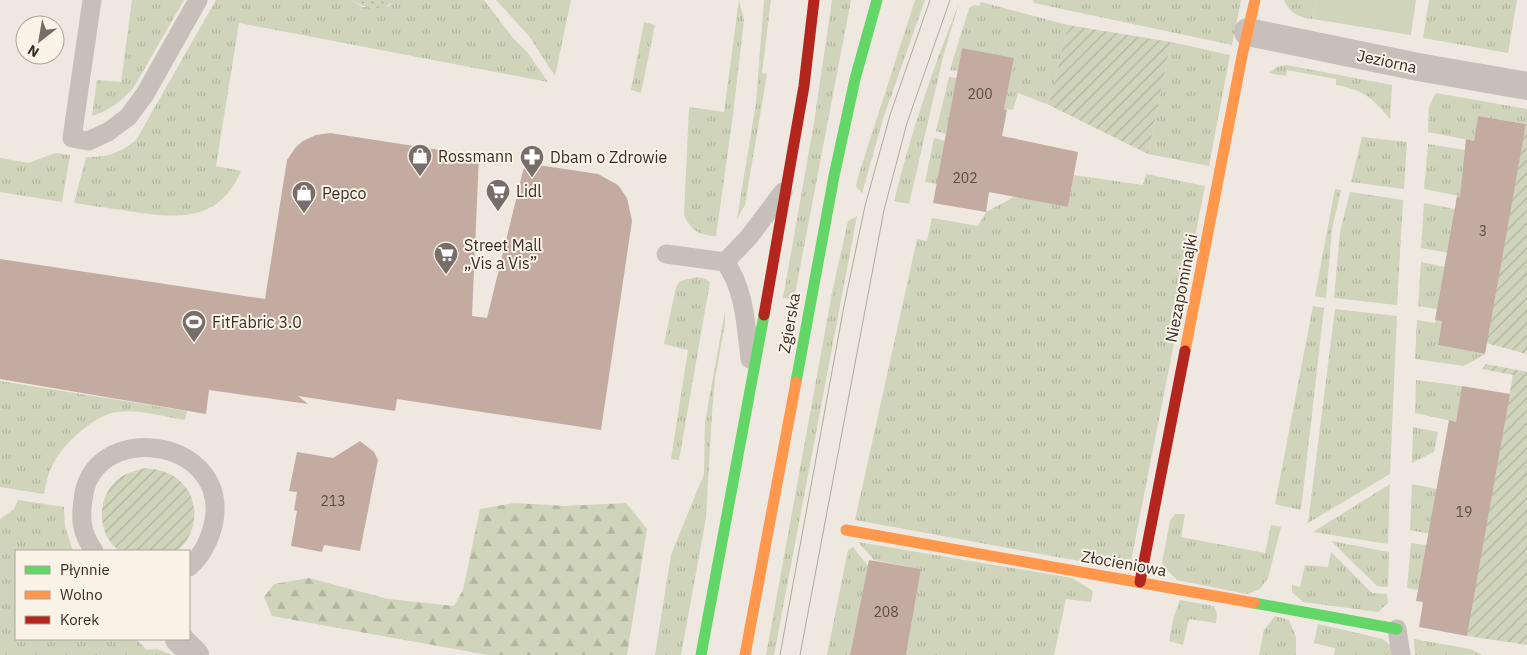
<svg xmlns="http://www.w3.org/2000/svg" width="1527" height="655" viewBox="0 0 1527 655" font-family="'IBM Plex Sans',sans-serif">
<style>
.grass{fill:url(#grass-tufts)}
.forest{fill:url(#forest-firs)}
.park{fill:url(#park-dots)}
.garden{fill:url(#garden-furrows)}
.pitch{fill:#cfd4ba}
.building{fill:#c3aba1}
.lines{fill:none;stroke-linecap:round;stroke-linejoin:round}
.lane{stroke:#c7c0ba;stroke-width:19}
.street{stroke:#c7c0ba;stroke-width:28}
.fast{stroke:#63d668;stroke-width:11}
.slow{stroke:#ff974d;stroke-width:11}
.jam{stroke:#b3261e;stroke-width:11}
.tram{stroke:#afa9a4;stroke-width:1}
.labels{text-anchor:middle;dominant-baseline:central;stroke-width:4;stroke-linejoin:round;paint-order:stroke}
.number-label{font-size:14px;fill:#5b4c46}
.street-label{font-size:16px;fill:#382d28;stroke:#fbf2e8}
.poi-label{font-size:16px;fill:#382d28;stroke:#fbf2e8;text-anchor:start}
</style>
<defs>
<pattern id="grass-tufts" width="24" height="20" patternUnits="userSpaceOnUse" patternTransform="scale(1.25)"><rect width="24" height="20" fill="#cfd4ba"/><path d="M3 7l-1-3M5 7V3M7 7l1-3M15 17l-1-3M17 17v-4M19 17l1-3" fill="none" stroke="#b2b6a0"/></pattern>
<pattern id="forest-firs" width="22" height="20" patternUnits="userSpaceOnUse" patternTransform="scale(1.25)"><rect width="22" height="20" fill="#cfd4ba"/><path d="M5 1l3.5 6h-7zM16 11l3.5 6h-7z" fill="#b2b6a0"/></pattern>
<pattern id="park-dots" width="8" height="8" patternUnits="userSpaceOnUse" patternTransform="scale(1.25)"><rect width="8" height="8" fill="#cfd4ba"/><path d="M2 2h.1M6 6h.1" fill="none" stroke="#b2b6a0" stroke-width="1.8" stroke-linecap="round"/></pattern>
<pattern id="garden-furrows" width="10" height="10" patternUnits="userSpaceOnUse" patternTransform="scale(1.25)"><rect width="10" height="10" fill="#cfd4ba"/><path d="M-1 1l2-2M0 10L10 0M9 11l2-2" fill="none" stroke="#b2b6a0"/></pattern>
</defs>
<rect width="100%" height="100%" fill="#eee8e1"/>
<path class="grass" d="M132,0H184L134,87C123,100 109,111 92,116L97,80L121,82Z
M216,0H352L362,7L389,6L395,0H484L513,38L527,52L548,82L239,23L216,166L241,171C220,220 181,219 135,212C115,209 94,206 74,203L86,157C108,157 118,154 136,140Z
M496,0H571L555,76L529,36Z
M739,0L744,20L733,115L716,236C700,236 690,230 684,215L689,107L724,112Z
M764,0H771L762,73L767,74L745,205L737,219L756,103Z
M832,0H851L794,299L783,298L814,123Z
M915,0H925L883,119L862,193L856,186L858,177Z
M1033,0H1241L1232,45L1034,3Z
M1284,0H1316L1313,19C1300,18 1289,13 1284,0Z
M1429,0H1517L1508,53L1423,38Z
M981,2L1068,25L1049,105L1018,93L1013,110L1004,109L1013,58L962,48L958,71L950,70L969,8L974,5L979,6Z
M959,3L943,57L909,204L894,201C911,133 933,68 959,3Z
M644,22L655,25L641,93L631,90Z
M1171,42L1230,55L1209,166L1148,154Z
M1286,65L1392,85L1390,119C1372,98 1364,90 1336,85V79L1287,70L1286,76L1269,73L1277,67Z
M949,77L957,78L946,134L936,131Z
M1436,93L1527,109V124L1478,116L1474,141L1428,132L1429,106Z
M1362,137L1407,142L1404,189L1351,182Z
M934,138L945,141L937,184L925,182Z
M1428,144L1465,150L1464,197L1424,189Z
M55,153L70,155L62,202L0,192V158L29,163Z
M1146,174L1205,186L1130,566L1123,569L855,520L917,239L927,241L932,218L978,226L986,212L1014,197L1068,207L1074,175L1143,185Z
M1335,189L1341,190L1332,229L1326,298L1315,296Z
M1350,192L1403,200L1397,305L1334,298L1340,232Z
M1424,203L1455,209L1454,254L1421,248Z
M857,216L774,655H766L833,288L848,221Z
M1421,262L1445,267L1437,309L1418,306Z
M697,277L706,279L710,282L679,460L671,459L688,350L664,344L676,287L680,281Z
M1313,306L1324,308L1301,510L1275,504Z
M1335,309L1397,316L1390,474L1308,523Z
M725,311V323L715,379L712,412L706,518L681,655H655L671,555L704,474L705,422Z
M1417,320L1435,323L1436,320L1442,321L1438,345L1485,354L1464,366L1415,359Z
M1416,380L1462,386L1456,422L1415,413Z
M0,381L187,411L185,420C163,417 139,409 117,412C94,415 63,444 53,464C48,473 46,484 44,494L0,487Z
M1413,427L1438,432L1434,452L1412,463Z
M1390,484L1388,544L1313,532Z
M1412,484L1437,489L1435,535L1410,530Z
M18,500L64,507L65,527L73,551H16V639H136L147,650L157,649L173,655H0V519L14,509Z
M1175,514H1185L1181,537L1265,553L1271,525L1281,527L1268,578L1260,589L1247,594L1177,580L1169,572L1162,563L1170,521Z
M1331,541L1389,552L1388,587L1377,586Z
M858,542L1072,578L1093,591L1091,602L1066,599L1054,655H906L921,569L874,560Z
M1411,543L1434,546L1425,591L1407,588Z
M853,547L868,566L850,655H827L848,550Z
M1331,552L1372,593L1387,594L1388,603L1378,612L1303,602L1292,592V585L1300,587L1305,565L1328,567Z
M1180,600L1214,606L1217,614L1216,623L1189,619L1183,645L1169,641L1174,616Z
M1275,616L1289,620L1296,637V655H1259L1264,630Z
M1318,624L1383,639L1391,646L1394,655H1334L1335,648L1314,643Z
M1414,639L1470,649L1483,655H1415Z"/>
<path class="forest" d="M514,503L566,506L626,503L647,529L627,655H488L272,616L264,597L274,584L309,578L388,599L454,606L463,590L480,509Z"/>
<path class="park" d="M352,0H395C381,12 367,10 352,0Z"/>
<path class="garden" d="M1068,25L1171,42L1148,154L1049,105Z
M1526,124H1527V354L1486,343Z
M1486,364L1527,372V645L1467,636L1513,375L1482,369Z
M145,468C156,469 166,471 175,477C201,494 200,533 177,551H120C97,536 96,499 116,481C124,473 135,471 145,468Z"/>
<path class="pitch" d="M1316,0H1416L1411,35L1313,19Z"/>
<path class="building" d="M962,48L1014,58L1004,109L1007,110L1002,136L1078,152L1068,207L989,192L986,212L933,203Z
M1478,116L1526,124L1485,354L1438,345L1442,321L1435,320L1457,196L1460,197L1466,139L1474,141Z
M330,133L479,156L472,316L487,318L525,163L598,174L618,185L627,198L632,221L601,430L397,399L395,411L298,396L308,404L209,390L206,414L0,379V259L265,299L287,160L296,147L303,141L316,135Z
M1462,386L1510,394L1467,636L1419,627L1423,602L1416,601L1449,420L1456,422Z
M360,441L374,452L378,460L360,551L324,545L322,552L291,546L297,511L294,510L297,492L289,491L297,452L333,458Z
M869,560L921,569L906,655H850Z"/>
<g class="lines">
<path class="lane" d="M92,0L72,138L88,141L108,132L128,117L145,94L198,0
M666,254L725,262C745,289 746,327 750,359
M725,262L749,237L783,192
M94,551C80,531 80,517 84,493C99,420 228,439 214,521C210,540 203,555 189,567
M1397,629L1401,655"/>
<path class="street" d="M1248,32L1418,67L1527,86
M179,639L195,655"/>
<path class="fast" d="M796,382L834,176L855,79L877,0
M1254,603L1397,629
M701,655L764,315"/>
<path class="slow" d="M1185,351L1243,51L1255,0
M846,530L1254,603
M745,655L796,382"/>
<path class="jam" d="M764,315L804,86L814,0
M1140,582L1185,351"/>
<path class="tram" d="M780,655L844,306L865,206L890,115L930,0
M800,655L884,210L907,123L950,0"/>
</g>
<defs>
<symbol id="shop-pin" viewBox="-11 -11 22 30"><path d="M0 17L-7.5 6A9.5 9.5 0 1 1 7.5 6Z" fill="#786e69" stroke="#fbf2e8"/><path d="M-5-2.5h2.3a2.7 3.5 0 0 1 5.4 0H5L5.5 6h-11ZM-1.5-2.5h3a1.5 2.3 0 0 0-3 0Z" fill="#fff"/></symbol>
<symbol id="pharmacy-pin" viewBox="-11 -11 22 30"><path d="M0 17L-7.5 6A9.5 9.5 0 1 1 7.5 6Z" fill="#786e69" stroke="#fbf2e8"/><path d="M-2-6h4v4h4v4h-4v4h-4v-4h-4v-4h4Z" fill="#fff"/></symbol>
<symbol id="supermarket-pin" viewBox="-11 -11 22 30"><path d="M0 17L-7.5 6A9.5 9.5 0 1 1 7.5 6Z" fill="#786e69" stroke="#fbf2e8"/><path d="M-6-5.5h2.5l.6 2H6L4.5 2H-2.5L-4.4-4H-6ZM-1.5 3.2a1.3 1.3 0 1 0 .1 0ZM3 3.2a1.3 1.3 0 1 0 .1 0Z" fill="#fff"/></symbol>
<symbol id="stadium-pin" viewBox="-11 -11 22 30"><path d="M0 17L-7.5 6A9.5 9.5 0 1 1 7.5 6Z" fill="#786e69" stroke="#fbf2e8"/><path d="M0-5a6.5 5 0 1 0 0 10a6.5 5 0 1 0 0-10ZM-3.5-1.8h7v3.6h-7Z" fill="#fff"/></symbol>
</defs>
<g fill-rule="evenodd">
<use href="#shop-pin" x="406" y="142" width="28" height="38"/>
<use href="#pharmacy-pin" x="518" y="143" width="28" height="38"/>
<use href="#supermarket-pin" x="484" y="177" width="28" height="38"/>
<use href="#shop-pin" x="290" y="179" width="28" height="38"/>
<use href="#supermarket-pin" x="432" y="240" width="28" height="38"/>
<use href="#stadium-pin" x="180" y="308" width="28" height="38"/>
</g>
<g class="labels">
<g class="number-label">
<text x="980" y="94">200</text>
<text x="965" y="178">202</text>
<text x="1483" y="231">3</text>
<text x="333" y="501">213</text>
<text x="1464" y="512">19</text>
<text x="886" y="612">208</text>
</g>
<g class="street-label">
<text transform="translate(1387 61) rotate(12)">Jeziorna</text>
<text transform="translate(1181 288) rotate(-79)">Niezapominajki</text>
<text transform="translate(789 323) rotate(-80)">Zgierska</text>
<text transform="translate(1124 563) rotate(10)">Złocieniowa</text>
</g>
<g class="poi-label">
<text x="438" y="156">Rossmann</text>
<text x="550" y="157">Dbam o Zdrowie</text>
<text x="516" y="191">Lidl</text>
<text x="322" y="193">Pepco</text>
<text x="464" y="245">Street Mall<tspan x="464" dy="18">„Vis a Vis”</tspan></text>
<text x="212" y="322">FitFabric 3.0</text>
</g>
</g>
<rect x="15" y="550" width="175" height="90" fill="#fbf2e8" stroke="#ada39b"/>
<rect x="25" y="566" width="25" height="8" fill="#63d668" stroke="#ada39b"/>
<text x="60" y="575" font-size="15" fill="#382d28">Płynnie</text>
<rect x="25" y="591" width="25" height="8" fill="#ff974d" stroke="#ada39b"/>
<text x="60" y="600" font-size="15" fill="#382d28">Wolno</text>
<rect x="25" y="616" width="25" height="8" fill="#b3261e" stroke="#ada39b"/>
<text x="60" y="625" font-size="15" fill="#382d28">Korek</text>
<g transform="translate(40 40) rotate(211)"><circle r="24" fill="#fbf2e8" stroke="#ada39b"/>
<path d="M0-4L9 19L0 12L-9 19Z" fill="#786e69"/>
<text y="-8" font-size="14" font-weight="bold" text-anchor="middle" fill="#382d28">N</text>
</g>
</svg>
